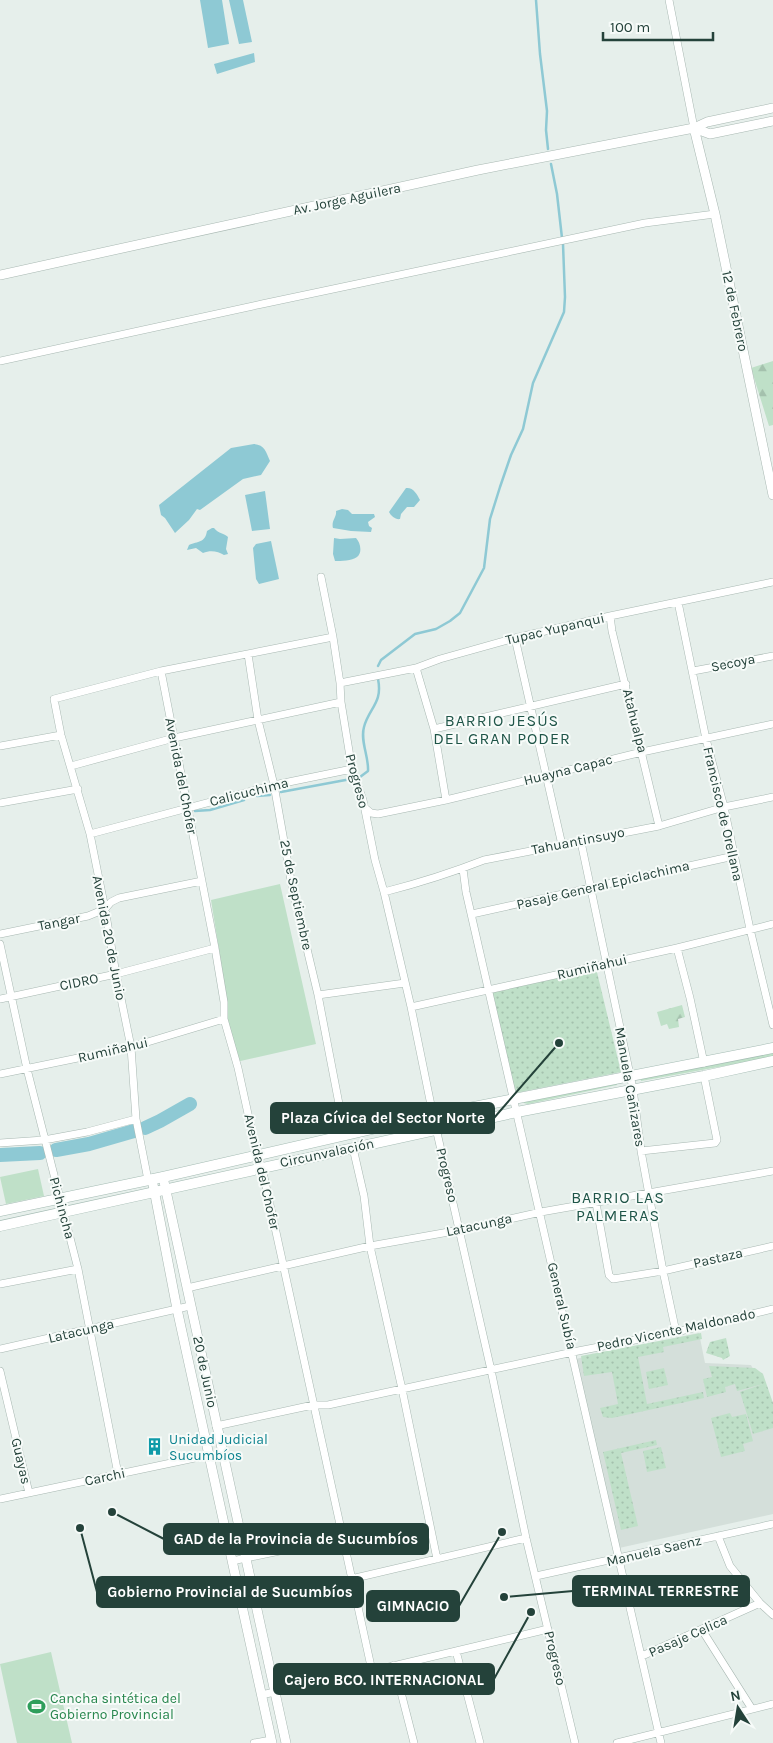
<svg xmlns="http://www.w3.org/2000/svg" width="773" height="1743" viewBox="0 0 773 1743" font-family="Karla,sans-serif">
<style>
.built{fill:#d4dfda}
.grass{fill:#bfe0c8}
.forest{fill:url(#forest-firs)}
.park{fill:url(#park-dots)}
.water{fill:#8ec9d4}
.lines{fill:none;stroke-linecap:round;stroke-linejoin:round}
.stream{stroke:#8ec9d4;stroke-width:2.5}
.river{stroke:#8ec9d4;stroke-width:14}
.minor-casing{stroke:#a8b8b2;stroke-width:8}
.tertiary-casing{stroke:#a8b8b2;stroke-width:10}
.secondary-casing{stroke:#a4bbb3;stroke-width:11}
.minor{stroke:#fff;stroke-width:7}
.tertiary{stroke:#fff;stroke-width:9}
.secondary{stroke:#fff;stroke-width:10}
.labels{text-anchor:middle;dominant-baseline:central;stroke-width:4;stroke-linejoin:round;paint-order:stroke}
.street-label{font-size:14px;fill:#24423a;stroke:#f7fbf9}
.culture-label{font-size:14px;fill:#0d838f;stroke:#f7fbf9;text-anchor:start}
.leisure-label{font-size:14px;fill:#27864d;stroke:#f7fbf9;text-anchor:start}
.quarter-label{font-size:16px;letter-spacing:1px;fill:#1f5548;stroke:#f7fbf9}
.leader{fill:none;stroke:#24423a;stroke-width:2}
.callout-dot{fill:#24423a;stroke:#f7fbf9;stroke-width:2}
.callout{fill:#24423a;stroke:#24423a;stroke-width:2}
.callout-label{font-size:15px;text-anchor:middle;font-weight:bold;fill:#fff}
</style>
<defs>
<pattern id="forest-firs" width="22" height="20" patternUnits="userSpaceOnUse" patternTransform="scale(1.25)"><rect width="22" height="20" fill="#bfe0c8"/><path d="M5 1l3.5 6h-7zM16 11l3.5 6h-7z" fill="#a4c1ad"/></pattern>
<pattern id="park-dots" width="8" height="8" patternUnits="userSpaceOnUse" patternTransform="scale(1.25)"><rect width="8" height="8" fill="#bfe0c8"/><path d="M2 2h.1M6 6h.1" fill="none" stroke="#a4c1ad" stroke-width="1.8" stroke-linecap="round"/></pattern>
</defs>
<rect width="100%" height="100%" fill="#e6efeb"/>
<path class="built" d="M699,1333L705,1363L751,1365L771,1404L773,1415V1514L619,1548L575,1359Z"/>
<path class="grass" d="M280,884L316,1044L236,1062L224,1014L227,1000L211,900Z
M773,1049V1057L641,1081L640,1075Z
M616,1080L617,1085L528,1104L524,1103L522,1097Z
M38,1169L44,1196L6,1204L0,1177Z
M51,1652L72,1743H17L0,1664Z"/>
<path class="forest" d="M773,361V425L769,426L751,368Z
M682,1005L685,1017L678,1019L679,1027L669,1029L667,1024L661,1026L657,1012Z"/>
<path class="park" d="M596,968L621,1072L515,1093L490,991Z
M701,1333L702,1339L663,1347L664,1352L638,1357L647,1404L703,1392L704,1398L612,1418L603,1417L600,1408L618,1404L612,1372L584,1376L581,1356Z
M726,1338L730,1356L723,1360L722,1358L706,1353L710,1342Z
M709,1366L755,1368L763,1374L773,1403V1428L753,1434L740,1392L763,1384L737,1391L735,1384L725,1387L726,1392L707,1397L703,1379L712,1377Z
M664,1368L668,1385L649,1389L646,1372Z
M730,1413L732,1417L746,1414L753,1441L743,1444L745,1451L721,1457L711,1418Z
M656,1440L657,1445L621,1453L638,1526L621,1530L603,1452Z
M661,1447L666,1468L647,1472L643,1451Z"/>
<path class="water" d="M200,0H222L229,44L208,48Z
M229,0H243L252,42L239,44Z
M254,53L255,62L217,74L214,64Z
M254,444C265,445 266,452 270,461L261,475L243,479L200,510L197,509L189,520L175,533L165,518L161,515L159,505L231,448Z
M406,488C413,487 417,494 420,500L414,507H407L401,514L400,519C396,520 391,516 389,512Z
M265,491L270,529L252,531L245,495Z
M342,509L348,510L352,514H374L375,517L368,522L369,526L372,528L371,532L351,531L333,528C331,521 337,517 336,511Z
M212,528H214C219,534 224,533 228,537L226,549L228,554L224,555C218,551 210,550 203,553L196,548L187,550L189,545C198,541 205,543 207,531Z
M334,538L340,539L356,538C360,542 363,552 357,557C352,561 341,561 335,561L333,554Z
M271,541L279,579L259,584L256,579L253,548L256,544Z"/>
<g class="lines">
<path class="stream" d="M536,0L540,54L547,111L546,130L548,149
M551,164L557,194L562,238
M378,666L381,660L415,634L436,629L450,621L460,613L484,568L490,519L500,487L511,455L523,429L533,383L564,312L565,297L563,244
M360,777L368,771C369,757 360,741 364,727C369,708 383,703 378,679
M281,792L351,779
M257,796L270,795
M195,811L210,810L244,800"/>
<path class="river" d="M145,1128L160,1121L190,1104
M56,1150L89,1144L134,1131
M0,1155L40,1153"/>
<defs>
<path id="minor" d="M669,0L694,128
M0,361L262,304L645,223L715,214
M321,577L333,637L340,683L341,702L352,769L363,800L375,860L384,892L411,1007L433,1115L491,1370L526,1538L575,1743
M678,602L706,739L724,807L750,929L773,1025
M610,616L612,631L659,826
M515,638L562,845
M248,654L258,720L274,785L292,886L318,995L345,1135
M416,668L434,729L446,800
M161,671L215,948L224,1002V1019L238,1068L257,1155L262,1168L372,1671
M693,671L773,656
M340,683L416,668L440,659L515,638L610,616L773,582
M434,729L626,684
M0,746L61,735
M71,766L174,738L341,702
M0,803L78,789
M365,808L371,813L378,814L446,800L642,752L773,724
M90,834L274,785L352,769
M581,842L633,1089L641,1151L663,1271L676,1332
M463,869L466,892C533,1175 596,1459 661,1743
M384,892C419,883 451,873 484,860L659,826L724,807L773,797
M472,914C559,895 646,875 734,856
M0,934L88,916L105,909L111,902L119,898L202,881
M0,944L27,1069L78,1269L118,1474
M677,948L690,998L704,1063
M318,995L405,983
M0,999L116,974L215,948
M411,1007L677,948L773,924
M0,1074L131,1047L224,1019
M0,1143L44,1140L87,1132L136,1119
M353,1148L364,1196L370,1246L402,1389L437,1559
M641,1151L715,1143L717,1140L704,1076
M148,1180L136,1119L131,1047L116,974L105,909L90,834L61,735L54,699L161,671L333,637
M596,1203L609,1275L613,1279L663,1271L773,1246
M0,1284L78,1269
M187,1288L370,1246L460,1230L541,1212L773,1171
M0,1349L190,1306
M0,1371L29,1493
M216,1426L313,1405H328L573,1352L676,1332L773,1309
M0,1499L209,1455
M718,1536L730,1566L760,1603L773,1615
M232,1561L342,1538
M536,1576L773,1524
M351,1579L526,1538
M702,1630L752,1709
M456,1651L480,1743
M642,1656L760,1603
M394,1665L414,1743
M261,1695L372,1671L548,1629
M254,1743L271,1740
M617,1743L773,1704"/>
<path id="tertiary" d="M694,128L715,214L773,495
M694,128L710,134L773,121
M0,275L478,170L694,128L707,122L773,108
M163,1177L286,1743
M152,1179L177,1309L272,1743"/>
<path id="secondary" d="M0,1211L163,1177L433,1115L773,1048
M0,1226L517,1112L704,1076L773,1061"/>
</defs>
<use href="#minor" class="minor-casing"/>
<use href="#tertiary" class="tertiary-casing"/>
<use href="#secondary" class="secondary-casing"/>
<use href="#minor" class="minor"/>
<use href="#tertiary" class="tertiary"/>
<use href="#secondary" class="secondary"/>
</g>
<defs>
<symbol id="building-bare" viewBox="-9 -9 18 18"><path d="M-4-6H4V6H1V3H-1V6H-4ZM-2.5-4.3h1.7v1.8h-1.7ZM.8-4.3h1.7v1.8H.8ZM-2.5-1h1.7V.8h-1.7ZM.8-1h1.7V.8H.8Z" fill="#0f9aa8" stroke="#f7fbf9" stroke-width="2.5" paint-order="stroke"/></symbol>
<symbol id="stadium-bare" viewBox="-9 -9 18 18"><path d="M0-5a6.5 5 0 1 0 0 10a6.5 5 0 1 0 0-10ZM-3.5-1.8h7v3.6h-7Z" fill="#2e9e5b" stroke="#f7fbf9" stroke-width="2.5" paint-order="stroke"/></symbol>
</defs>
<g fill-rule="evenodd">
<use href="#building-bare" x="142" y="1434" width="25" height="25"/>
<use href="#stadium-bare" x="24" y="1694" width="25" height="25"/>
</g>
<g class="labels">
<g class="street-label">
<text transform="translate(347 199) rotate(-12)">Av. Jorge Aguilera</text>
<text transform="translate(735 311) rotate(78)">12 de Febrero</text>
<text transform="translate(555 629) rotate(-13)">Tupac Yupanqui</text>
<text transform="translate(733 663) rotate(-11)">Secoya</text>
<text transform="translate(635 721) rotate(76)">Atahualpa</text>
<text transform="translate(568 770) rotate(-14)">Huayna Capac</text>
<text transform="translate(181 776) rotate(79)">Avenida del Chofer</text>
<text transform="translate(357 781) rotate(75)">Progreso</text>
<text transform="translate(249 792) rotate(-14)">Calicuchima</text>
<text transform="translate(723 814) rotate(77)">Francisco de Orellana</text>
<text transform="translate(578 841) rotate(-11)">Tahuantinsuyo</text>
<text transform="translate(603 885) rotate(-13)">Pasaje General Epiclachima</text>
<text transform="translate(296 895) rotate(78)">25 de Septiembre</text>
<text transform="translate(59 922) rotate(-11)">Tangar</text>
<text transform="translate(109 938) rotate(79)">Avenida 20 de Junio</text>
<text transform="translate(592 967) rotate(-13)">Rumiñahui</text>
<text transform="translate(79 982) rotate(-12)">CIDRO</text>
<text transform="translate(113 1050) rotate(-13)">Rumiñahui</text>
<text transform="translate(630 1087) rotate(80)">Manuela Cañizares</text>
<text transform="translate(327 1153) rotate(-12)">Circunvalación</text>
<text transform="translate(262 1172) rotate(77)">Avenida del Chofer</text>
<text transform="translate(447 1175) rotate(77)">Progreso</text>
<text transform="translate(62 1208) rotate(75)">Pichincha</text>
<text transform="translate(479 1225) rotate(-12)">Latacunga</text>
<text transform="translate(718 1258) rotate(-13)">Pastaza</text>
<text transform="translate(562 1306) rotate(77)">General Subía</text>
<text transform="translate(676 1330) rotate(-12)">Pedro Vicente Maldonado</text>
<text transform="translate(81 1331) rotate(-13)">Latacunga</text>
<text transform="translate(205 1372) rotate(78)">20 de Junio</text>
<text transform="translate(21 1461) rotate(77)">Guayas</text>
<text transform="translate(105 1477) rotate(-12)">Carchi</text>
<text transform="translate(654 1551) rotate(-13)">Manuela Saenz</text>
<text transform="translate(688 1636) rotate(-24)">Pasaje Celica</text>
<text transform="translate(555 1658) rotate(77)">Progreso</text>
</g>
<g class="culture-label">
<text x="169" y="1439">Unidad Judicial<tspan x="169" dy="16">Sucumbíos</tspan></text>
</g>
<g class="leisure-label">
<text x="50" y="1698">Cancha sintética del<tspan x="50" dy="16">Gobierno Provincial</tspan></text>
</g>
<g class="quarter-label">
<text x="502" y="720">BARRIO JESÚS<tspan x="502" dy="18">DEL GRAN PODER</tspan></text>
<text x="618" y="1197">BARRIO LAS<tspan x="618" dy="18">PALMERAS</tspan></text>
</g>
</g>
<path class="leader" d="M559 1043L494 1118M112 1512L164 1539M504 1597L573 1591M80 1528L97 1592M502 1532L459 1606M531 1612L494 1679"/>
<g class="callout-dot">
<circle cx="559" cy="1043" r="5"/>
<circle cx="112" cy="1512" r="5"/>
<circle cx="504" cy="1597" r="5"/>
<circle cx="80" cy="1528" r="5"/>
<circle cx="502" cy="1532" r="5"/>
<circle cx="531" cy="1612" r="5"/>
</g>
<g class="callout">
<rect x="271" y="1103" width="223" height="30" rx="5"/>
<rect x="164" y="1524" width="264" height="30" rx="5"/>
<rect x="573" y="1576" width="176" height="30" rx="5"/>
<rect x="97" y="1577" width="266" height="30" rx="5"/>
<rect x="367" y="1591" width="92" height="30" rx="5"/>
<rect x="274" y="1664" width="220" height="30" rx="5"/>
</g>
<g class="callout-label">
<text x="383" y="1123">Plaza Cívica del Sector Norte</text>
<text x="296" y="1544">GAD de la Provincia de Sucumbíos</text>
<text x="661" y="1596">TERMINAL TERRESTRE</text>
<text x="230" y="1597">Gobierno Provincial de Sucumbíos</text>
<text x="413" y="1611">GIMNACIO</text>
<text x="384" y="1685">Cajero BCO. INTERNACIONAL</text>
</g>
<g transform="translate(738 1708) rotate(348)" stroke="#f7fbf9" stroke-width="4" paint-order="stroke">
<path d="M0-4L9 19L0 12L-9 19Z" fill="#24423a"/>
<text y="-8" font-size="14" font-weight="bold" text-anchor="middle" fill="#24423a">N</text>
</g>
<path d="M603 32v8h110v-8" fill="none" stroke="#24423a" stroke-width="2.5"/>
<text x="610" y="32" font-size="15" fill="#24423a" stroke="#f7fbf9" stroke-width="4" paint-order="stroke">100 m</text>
</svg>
